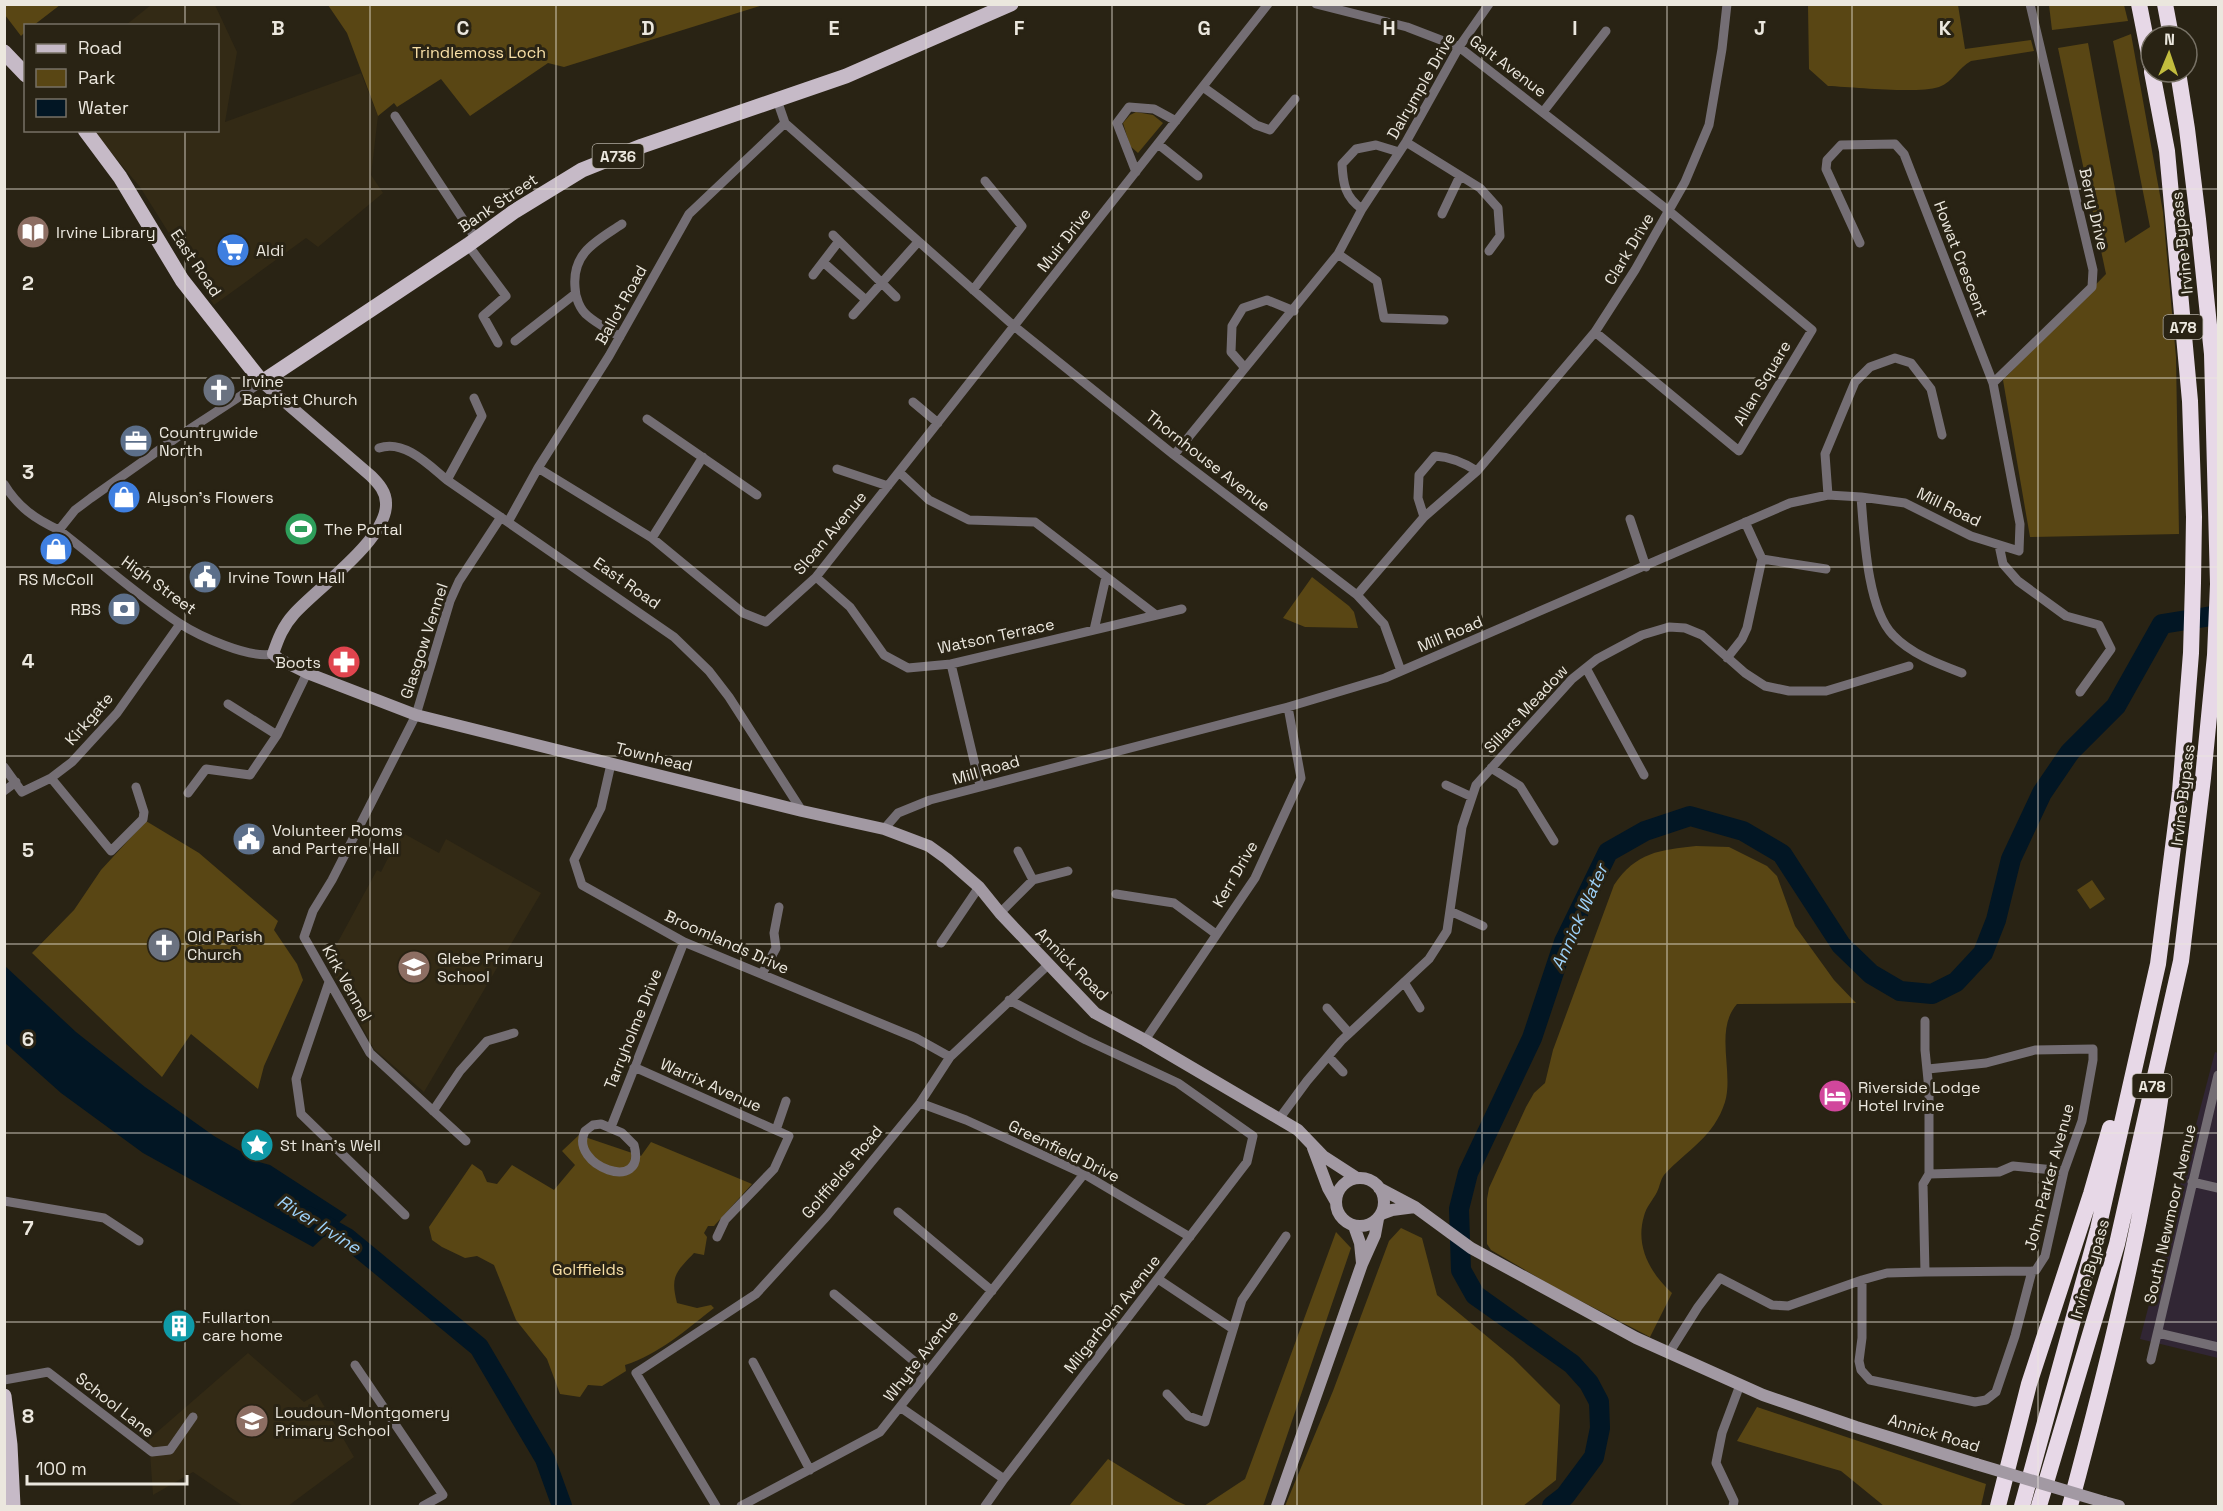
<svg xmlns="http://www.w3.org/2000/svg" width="2223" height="1511" viewBox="0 0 2223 1511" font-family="'Space Grotesk',sans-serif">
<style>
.built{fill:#332a15}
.industrial{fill:#312634}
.green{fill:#594614}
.water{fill:#021624}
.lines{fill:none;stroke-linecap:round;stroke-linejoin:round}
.river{stroke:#021624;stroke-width:20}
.street{stroke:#746e74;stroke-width:9}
.secondary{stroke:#a299a3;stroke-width:12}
.primary{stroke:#c6bac7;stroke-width:15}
.highway{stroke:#e7d8e7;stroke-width:16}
.secondary-bridge{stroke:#a299a3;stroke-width:12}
.grid{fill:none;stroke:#ebe7de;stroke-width:1.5;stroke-opacity:0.55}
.labels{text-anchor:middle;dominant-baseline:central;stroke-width:6;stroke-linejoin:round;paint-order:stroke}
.shield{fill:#292314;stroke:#b1aca1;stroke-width:1.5}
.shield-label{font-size:15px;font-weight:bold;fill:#ebe7de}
.park-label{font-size:16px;fill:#f9e0a7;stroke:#292314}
.street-label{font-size:16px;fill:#ebe7de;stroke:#292314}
.poi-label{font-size:16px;fill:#ebe7de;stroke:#292314;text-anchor:start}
.water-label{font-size:18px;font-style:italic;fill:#9dd1f9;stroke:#292314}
.grid-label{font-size:20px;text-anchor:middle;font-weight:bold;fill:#ebe7de;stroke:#292314;stroke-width:6;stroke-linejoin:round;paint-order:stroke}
</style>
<rect width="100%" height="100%" fill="#292314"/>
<path class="built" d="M151,5H215L237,52L225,122L361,73L378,116L371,175L383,193L318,247L306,238L214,305L140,187L93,131L218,130V26L126,25Z
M401,832L439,853L446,839L541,893L424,1092L374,1049L327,962L377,870L381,872Z
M248,1353L304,1402L317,1394L354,1457L288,1506H243L193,1472L153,1495L149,1439Z"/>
<path class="industrial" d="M2215,1052L2218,1053V1358L2140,1339Z"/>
<path class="green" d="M5,4H60V5L34,25L26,26L25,32L21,36L5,15Z
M328,5H763L564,67L548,63L470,116L441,79L397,107L394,103L378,116L347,33Z
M1808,5H1958L1965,49L2031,40L2034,51L1971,61C1959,67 1953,82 1939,87C1916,94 1855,87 1828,86L1809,69Z
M2049,5H2124L2128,21L2052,30Z
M2131,34L2163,212L2176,357L2179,534L2030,537L2003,380L2106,274L2058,48L2088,43L2125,243L2150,227L2113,41Z
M1136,112L1153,115L1163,123L1138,153L1130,146L1123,123L1130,115Z
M1312,577L1349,606L1354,612L1358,628L1305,627L1283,618Z
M146,821L199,853L278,921L274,930L297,964L303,980L264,1066L258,1089L191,1034L162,1077L32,953L74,910L101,870Z
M1696,846L1729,847L1767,866L1777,876L1795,926L1834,980L1856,1003L1737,1004C1714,1030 1734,1072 1725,1102C1714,1137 1687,1150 1664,1175C1660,1181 1660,1186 1657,1192C1653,1200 1646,1207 1644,1216C1635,1246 1650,1273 1672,1293L1650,1337L1554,1287L1491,1250L1487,1244V1199L1489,1188L1526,1107L1534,1093L1545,1083L1553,1050L1614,885C1636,852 1660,850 1696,846Z
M2092,880L2105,899L2090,909L2077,890Z
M579,1135L641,1156L651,1142L752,1184L714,1226H708L704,1233L707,1237L704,1255L694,1253C676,1272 670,1276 677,1303L697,1308L711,1305L714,1308C687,1329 658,1355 625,1365L626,1371L602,1386L588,1385L580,1397L560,1394L547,1359L516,1320L494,1265L477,1256L465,1258L442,1247L432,1240L429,1227L472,1164L482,1171L487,1182L497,1184L512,1165L554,1190L575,1165L562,1151Z
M1401,1228L1422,1238L1437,1295L1513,1358L1560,1405L1556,1480L1523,1506H1285L1333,1391L1389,1241Z
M1336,1232L1351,1248L1263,1506H1204L1245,1479Z
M1757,1407L1986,1484L1981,1506H1884L1841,1471L1737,1441Z
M1108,1459L1176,1501L1188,1506H1069Z"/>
<path class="water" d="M5,966L76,1032L145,1087L214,1136L259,1162L270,1165L347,1215L313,1247L143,1153L61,1093L5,1043Z"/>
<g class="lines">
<path class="river" d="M308,1216L347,1238L479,1347L545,1459L562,1506
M1552,1506L1565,1496L1594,1457L1600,1428L1599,1402L1589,1383L1572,1364L1475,1295L1461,1270L1459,1209L1468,1173L1532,1038L1564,942L1608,852L1645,831L1690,816L1743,831L1782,854L1841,945L1871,974L1900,991L1932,994L1956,982L1983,953L1996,920L2011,859L2042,793L2070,752L2116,706L2162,624L2218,615"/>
<path class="street" d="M1316,4L1407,27L1459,47L1669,211L1812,330L1739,451L1595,332
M1203,87L1256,125L1270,130L1295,99
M777,100L785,123L1014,326L1174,455L1357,595L1384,624L1401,671
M1543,112L1606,31
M395,116L476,239
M1406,142L1480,188L1498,208L1500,236L1489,251
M1158,144L1198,176
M1136,172L1117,123L1129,107L1154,109L1176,121
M1362,209C1345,197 1343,184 1342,164L1356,149L1376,145L1399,152
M1442,214L1460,176
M833,235L896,297
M468,245L506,296L483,316L498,343
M1338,254L1377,281L1384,318L1444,320
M823,262L866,300
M813,275L839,241
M973,290L1022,226L985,181
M853,315L918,242
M620,337C610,330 597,324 588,316C580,310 575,297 575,287C572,252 597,241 622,224
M515,341L575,294
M1245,368L1231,352L1232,326L1243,308L1267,300L1294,311
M1993,383L2092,287L2093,270L2030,4
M913,402L938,423
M647,419L757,495
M379,448C404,439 429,465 447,480L674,637L709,671L729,697L802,811
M1174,455L1338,254L1362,209L1406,142L1459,47L1489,4
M538,468L652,538L743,613L766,622L816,577L1268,4
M837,469L888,486
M899,472L929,500L969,520L1035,522L1156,615
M447,480L482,416L474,398
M4,484C18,507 35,519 59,530C99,561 137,595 179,623C199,636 249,659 273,654
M1828,495L1825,454L1855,382L1870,367L1895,358L1911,363L1931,389L1942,435
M1861,497C1864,533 1867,609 1893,635C1911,654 1938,664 1962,673
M1424,517L1418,498L1419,475L1435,456C1451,457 1463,462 1477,471
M1630,519L1646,567
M508,522L538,468L609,356L689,214L785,123
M59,530L75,510L91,498L176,438L262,382
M652,538L703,457
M1999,545L2003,564L2018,581L2066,616L2099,625L2111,649L2080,692
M1762,559L1826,569
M816,577L850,607L884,655L908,668L951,664L1182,609
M1357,595L1424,517L1477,471L1595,332L1635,270L1685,182L1709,125L1722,49L1727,4
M1094,630L1106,577
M1727,658L1742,639L1747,628L1762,559L1745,522
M951,664L980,786
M1586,668L1644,775
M228,704L277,735
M611,764L601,808L574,860L582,885L684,942L916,1038L950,1057
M4,767L22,792L51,778L72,762L117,713L180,624
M1491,768L1520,786L1554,841
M51,778L111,851L143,819L144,812L136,787
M1446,785L1472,797
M4,791L16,782
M188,793L206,769L250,775L277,735L307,673
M884,829L898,813L930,800L1288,707L1385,678L1790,503L1828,495L1861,497L1905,503L1971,536L2019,551L2020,524L1993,383L1904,154L1895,144L1841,145L1827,160L1826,169L1860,243
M1018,851L1033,880
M1116,894L1174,903L1216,934
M1450,911L1483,926
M1000,913L1033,880L1068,871
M941,943L979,887
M762,974L776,948L774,933L779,907
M329,982L296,1079L301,1114L405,1215
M1404,982L1420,1008
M1327,1008L1349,1033
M1145,1040L1255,878L1301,778L1288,707
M1328,1056L1343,1072
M634,1067L789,1136L774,1169L725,1220L717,1237
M920,1103L966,1120L1084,1174L1190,1237
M433,1111L460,1071L487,1041L514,1033
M1279,1119L1307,1081L1341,1041L1429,959L1447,931L1462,827L1476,785L1572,679L1597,659L1642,635L1669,627L1685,628L1702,635L1745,673L1765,686L1789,691H1826L1909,666
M601,1124L622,1133L634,1145C648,1195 568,1166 585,1131L593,1125Z
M611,1127L684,942
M776,1130L786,1101
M466,1141L370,1053L304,937L313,911L332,880L416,715L450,601L459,581L501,517
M1929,1174L1999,1172L2013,1166L2064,1171
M2192,1182L2218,1188
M4,1201L104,1218L139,1241
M898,1212L992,1291
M1925,1272L2032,1271
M1158,1279L1233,1329
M1862,1280V1338L1859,1361L1861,1370L1870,1380L1975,1402L1986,1400L1996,1392L2015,1336L2032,1271L2036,1270L2045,1256L2064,1171L2082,1121L2093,1060V1049L2035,1050L1986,1063L1928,1069
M834,1294L927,1372
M2158,1333L2218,1347
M1669,1353L1698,1307L1720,1278L1772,1305L1788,1306L1862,1280L1887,1273L1925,1272L1923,1184L1929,1174V1090L1925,1050V1021
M2151,1360L2218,1075
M753,1362L810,1470
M355,1365L443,1495L423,1506
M4,1380L48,1372L152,1452L170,1450L193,1417
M1167,1394L1188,1416L1205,1422L1242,1300L1286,1236
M900,1407L1004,1479
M716,1506L636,1373L756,1294L827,1216L920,1103L950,1057L1048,965
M741,1506L880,1432L1084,1174
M985,1506L1004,1479L1247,1162L1253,1136L1178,1083L1086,1040L1009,1000
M1733,1506L1734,1501L1716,1463L1722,1433L1740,1385"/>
<path class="secondary" d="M262,382L371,476C379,484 386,492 386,503C388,539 317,588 294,614C283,626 278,639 273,654L279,659L307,673L416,715L802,811L884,829L929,846L947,859L979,887L1000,913L1095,1013L1145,1040L1298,1130L1323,1156L1357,1178
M1313,1148L1328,1188L1336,1202
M1336 1202a24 24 0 1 1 48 0a24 24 0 1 1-48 0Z
M1379,1188L1415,1207L1471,1248L1636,1338L1763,1395L1856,1427L1976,1464
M1381,1214L1392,1210L1415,1207
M1354,1226L1360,1243L1362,1263
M2104,1502L2119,1506
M1277,1506L1362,1264L1375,1235L1378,1219"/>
<path class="primary" d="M4,52L26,75
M85,130L120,177L182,280L262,382L468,245L515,211L582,170L642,146L846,76L1011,4
M4,1396L10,1445L13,1506"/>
<path class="highway" d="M2139,4L2151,65
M2165,4L2171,36
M1998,1506L2029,1384L2091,1194L2110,1128
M2022,1506L2098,1229L2158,964L2180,792L2191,653L2193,583L2194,517L2190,401L2167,151L2152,72
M2039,1506L2117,1244L2181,961L2203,778L2215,655L2218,584L2212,354L2198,219L2187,129L2178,72
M2070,1506C2107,1368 2142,1228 2162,1087"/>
<path class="secondary-bridge" d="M1976,1464L2104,1502"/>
</g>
<path class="grid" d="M185,4V26M370,4V1506M556,4V1506M741,4V1506M926,4V1506M1112,4V1506M1297,4V1506M1482,4V1506M1667,4V1506M1852,4V1506M2038,4V1506M185,130V1506M4,189H2218M4,378H2218M4,567H2218M4,756H2218M4,944H2218M4,1133H2218M4,1322H2218"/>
<defs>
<symbol id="library-disc" viewBox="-11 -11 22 22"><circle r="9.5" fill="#8d6e63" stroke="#292314"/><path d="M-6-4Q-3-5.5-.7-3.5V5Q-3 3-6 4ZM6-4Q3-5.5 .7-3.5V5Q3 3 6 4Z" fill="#fff"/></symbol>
<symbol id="supermarket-disc" viewBox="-11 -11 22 22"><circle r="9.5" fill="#3f7fe0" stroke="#292314"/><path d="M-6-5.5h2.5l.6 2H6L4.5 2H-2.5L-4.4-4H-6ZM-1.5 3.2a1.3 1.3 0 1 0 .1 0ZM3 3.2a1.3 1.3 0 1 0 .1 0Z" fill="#fff"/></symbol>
<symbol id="church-disc" viewBox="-11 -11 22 22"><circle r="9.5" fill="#6b7280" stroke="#292314"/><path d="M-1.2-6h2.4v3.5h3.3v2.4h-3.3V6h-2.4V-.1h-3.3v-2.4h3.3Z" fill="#fff"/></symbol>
<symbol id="office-disc" viewBox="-11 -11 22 22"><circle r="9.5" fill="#5c6f8a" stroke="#292314"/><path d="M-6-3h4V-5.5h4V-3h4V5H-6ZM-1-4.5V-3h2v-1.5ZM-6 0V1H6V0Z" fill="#fff"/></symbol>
<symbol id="shop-disc" viewBox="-11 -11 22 22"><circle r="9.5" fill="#3f7fe0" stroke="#292314"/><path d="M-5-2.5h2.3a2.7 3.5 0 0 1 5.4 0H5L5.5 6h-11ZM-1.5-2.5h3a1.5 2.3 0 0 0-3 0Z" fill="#fff"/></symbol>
<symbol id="stadium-disc" viewBox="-11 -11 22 22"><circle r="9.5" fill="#2e9e5b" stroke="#292314"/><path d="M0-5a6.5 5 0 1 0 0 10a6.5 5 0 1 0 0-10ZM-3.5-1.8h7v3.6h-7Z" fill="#fff"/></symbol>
<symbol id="civic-disc" viewBox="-11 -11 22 22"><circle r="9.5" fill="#5c6f8a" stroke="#292314"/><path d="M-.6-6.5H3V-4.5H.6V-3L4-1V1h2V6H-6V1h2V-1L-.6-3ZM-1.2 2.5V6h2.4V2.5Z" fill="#fff"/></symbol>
<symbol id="bank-disc" viewBox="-11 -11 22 22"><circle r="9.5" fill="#5c6f8a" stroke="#292314"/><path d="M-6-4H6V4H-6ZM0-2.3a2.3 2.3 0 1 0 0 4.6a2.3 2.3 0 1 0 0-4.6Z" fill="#fff"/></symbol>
<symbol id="pharmacy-disc" viewBox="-11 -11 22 22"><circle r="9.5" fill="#e0444e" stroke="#292314"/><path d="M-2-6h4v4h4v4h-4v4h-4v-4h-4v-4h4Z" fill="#fff"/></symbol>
<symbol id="school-disc" viewBox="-11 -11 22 22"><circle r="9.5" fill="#8d6e63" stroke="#292314"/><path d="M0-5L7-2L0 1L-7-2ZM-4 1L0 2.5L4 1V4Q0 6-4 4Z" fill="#fff"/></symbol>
<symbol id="hotel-disc" viewBox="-11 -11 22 22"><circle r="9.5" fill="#d1479c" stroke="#292314"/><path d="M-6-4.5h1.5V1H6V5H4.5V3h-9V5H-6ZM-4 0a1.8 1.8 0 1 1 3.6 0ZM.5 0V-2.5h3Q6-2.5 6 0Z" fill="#fff"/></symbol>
<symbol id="sight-disc" viewBox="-11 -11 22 22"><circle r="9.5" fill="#0f9aa8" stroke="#292314"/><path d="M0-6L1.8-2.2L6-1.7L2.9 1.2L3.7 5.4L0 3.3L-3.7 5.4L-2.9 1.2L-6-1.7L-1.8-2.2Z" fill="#fff"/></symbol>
<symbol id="building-disc" viewBox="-11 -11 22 22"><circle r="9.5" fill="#0f9aa8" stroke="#292314"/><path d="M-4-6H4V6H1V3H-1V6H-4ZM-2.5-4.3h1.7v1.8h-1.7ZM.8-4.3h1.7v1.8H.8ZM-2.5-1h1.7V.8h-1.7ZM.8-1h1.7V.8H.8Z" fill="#fff"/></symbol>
</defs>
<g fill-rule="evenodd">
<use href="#library-disc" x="14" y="213" width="38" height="38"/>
<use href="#supermarket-disc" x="214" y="231" width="38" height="38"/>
<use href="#church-disc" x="200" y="371" width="38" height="38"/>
<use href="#office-disc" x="117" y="422" width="38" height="38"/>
<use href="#shop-disc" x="105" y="478" width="38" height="38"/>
<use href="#stadium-disc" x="282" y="510" width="38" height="38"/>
<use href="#shop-disc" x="37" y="530" width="38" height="38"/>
<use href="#civic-disc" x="186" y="558" width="38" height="38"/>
<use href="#bank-disc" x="105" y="590" width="38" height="38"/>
<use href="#pharmacy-disc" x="325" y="643" width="38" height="38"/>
<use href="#civic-disc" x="230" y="820" width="38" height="38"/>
<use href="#church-disc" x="145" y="926" width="38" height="38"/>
<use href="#school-disc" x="395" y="948" width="38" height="38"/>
<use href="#hotel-disc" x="1816" y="1077" width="38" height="38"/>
<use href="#sight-disc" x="238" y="1126" width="38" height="38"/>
<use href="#building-disc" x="160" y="1307" width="38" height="38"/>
<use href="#school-disc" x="233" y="1402" width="38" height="38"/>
</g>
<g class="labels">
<g class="shield">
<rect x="592.5" y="144" width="51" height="24" rx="4.5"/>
<rect x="2163.5" y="315" width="39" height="24" rx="4.5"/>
<rect x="2132.5" y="1074" width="39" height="24" rx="4.5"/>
</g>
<g class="shield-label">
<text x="618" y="156">A736</text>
<text x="2183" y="327">A78</text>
<text x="2152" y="1086">A78</text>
</g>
<g class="park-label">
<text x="479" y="52">Trindlemoss Loch</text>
<text x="588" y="1269">Golffields</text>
</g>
<g class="street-label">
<text transform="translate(1508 66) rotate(37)">Galt Avenue</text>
<text transform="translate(1421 86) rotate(-60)">Dalrymple Drive</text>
<text transform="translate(498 203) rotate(-34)">Bank Street</text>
<text transform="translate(2094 209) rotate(77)">Berry Drive</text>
<text transform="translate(1064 240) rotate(-52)">Muir Drive</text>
<text transform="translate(2182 243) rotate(-96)">Irvine Bypass</text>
<text transform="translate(1629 249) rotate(-59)">Clark Drive</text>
<text transform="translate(1961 259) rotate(69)">Howat Crescent</text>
<text transform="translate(196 263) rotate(56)">East Road</text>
<text transform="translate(621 305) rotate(-61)">Ballot Road</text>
<text transform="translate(1762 383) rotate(-59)">Allan Square</text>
<text transform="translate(1208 461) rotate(38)">Thornhouse Avenue</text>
<text transform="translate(1949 507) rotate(26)">Mill Road</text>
<text transform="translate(830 533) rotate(-50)">Sloan Avenue</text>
<text transform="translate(627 583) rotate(35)">East Road</text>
<text transform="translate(159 585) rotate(36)">High Street</text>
<text transform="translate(1450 634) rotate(-23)">Mill Road</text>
<text transform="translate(996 636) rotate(-12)">Watson Terrace</text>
<text transform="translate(424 641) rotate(-72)">Glasgow Vennel</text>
<text transform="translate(1526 709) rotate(-47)">Sillars Meadow</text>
<text transform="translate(89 719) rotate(-49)">Kirkgate</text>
<text transform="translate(654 757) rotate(14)">Townhead</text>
<text transform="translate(986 770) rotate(-16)">Mill Road</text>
<text transform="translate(2183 795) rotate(-83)">Irvine Bypass</text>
<text transform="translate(1235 874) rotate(-60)">Kerr Drive</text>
<text transform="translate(727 942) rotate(24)">Broomlands Drive</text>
<text transform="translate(1072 964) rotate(45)">Annick Road</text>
<text transform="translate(347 983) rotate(61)">Kirk Vennel</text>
<text transform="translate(633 1029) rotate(-68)">Tarryholme Drive</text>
<text transform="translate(711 1085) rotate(24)">Warrix Avenue</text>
<text transform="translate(1064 1151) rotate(26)">Greenfield Drive</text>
<text transform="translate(842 1172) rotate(-50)">Golffields Road</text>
<text transform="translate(2049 1177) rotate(-75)">John Parker Avenue</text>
<text transform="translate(2170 1214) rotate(-77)">South Newmoor Avenue</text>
<text transform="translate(2090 1269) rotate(-74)">Irvine Bypass</text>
<text transform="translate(1112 1314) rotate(-52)">Milgarholm Avenue</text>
<text transform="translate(921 1356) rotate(-52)">Whyte Avenue</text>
<text transform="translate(115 1405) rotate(38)">School Lane</text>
<text transform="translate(1934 1433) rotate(17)">Annick Road</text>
</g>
<g class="poi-label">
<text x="56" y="232">Irvine Library</text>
<text x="256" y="250">Aldi</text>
<text x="242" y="381">Irvine<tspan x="242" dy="18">Baptist Church</tspan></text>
<text x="159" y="432">Countrywide<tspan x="159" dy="18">North</tspan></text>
<text x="147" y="497">Alyson's Flowers</text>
<text x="324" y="529">The Portal</text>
<text x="228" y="577">Irvine Town Hall</text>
<text x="56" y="579" text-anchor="middle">RS McColl</text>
<text x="101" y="609" text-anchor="end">RBS</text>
<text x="321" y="662" text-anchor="end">Boots</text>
<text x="272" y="830">Volunteer Rooms<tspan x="272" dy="18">and Parterre Hall</tspan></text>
<text x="187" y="936">Old Parish<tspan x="187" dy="18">Church</tspan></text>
<text x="437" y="958">Glebe Primary<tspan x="437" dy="18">School</tspan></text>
<text x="1858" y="1087">Riverside Lodge<tspan x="1858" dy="18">Hotel Irvine</tspan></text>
<text x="280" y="1145">St Inan's Well</text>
<text x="202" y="1317">Fullarton<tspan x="202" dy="18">care home</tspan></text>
<text x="275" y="1412">Loudoun-Montgomery<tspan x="275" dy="18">Primary School</tspan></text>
</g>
<g class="water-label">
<text transform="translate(1579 917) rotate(-66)">Annick Water</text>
<text transform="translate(319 1224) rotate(32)">River Irvine</text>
</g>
</g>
<g class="grid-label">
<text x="278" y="35">B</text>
<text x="463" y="35">C</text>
<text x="648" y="35">D</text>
<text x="834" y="35">E</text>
<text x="1019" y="35">F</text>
<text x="1204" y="35">G</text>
<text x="1389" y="35">H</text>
<text x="1575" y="35">I</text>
<text x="1760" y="35">J</text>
<text x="1945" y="35">K</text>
<text x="28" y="290">2</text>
<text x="28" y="479">3</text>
<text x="28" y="668">4</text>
<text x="28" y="857">5</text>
<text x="28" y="1046">6</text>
<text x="28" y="1235">7</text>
<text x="28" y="1423">8</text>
</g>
<rect width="2223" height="1511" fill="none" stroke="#ebe7de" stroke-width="12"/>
<rect x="24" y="24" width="195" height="108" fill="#292314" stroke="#777165" stroke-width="1.5"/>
<rect x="36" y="44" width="30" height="9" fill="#c6bac7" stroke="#777165" stroke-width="1.5"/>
<text x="78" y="54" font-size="18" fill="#ebe7de">Road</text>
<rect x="36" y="69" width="30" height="18" fill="#594614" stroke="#777165" stroke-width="1.5"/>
<text x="78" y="84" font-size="18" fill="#ebe7de">Park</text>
<rect x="36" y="99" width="30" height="18" fill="#021624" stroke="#777165" stroke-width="1.5"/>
<text x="78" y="114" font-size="18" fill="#ebe7de">Water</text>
<g transform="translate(2169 54) rotate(2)"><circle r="28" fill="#292314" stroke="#777165" stroke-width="1.5"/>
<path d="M0-4.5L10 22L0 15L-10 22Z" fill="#c3bd3e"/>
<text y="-9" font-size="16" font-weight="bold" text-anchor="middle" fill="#ebe7de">N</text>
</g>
<path d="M27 1475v9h160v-9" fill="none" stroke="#ebe7de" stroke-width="3"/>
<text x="36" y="1475" font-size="18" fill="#ebe7de" stroke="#292314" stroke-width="4.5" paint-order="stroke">100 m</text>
</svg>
